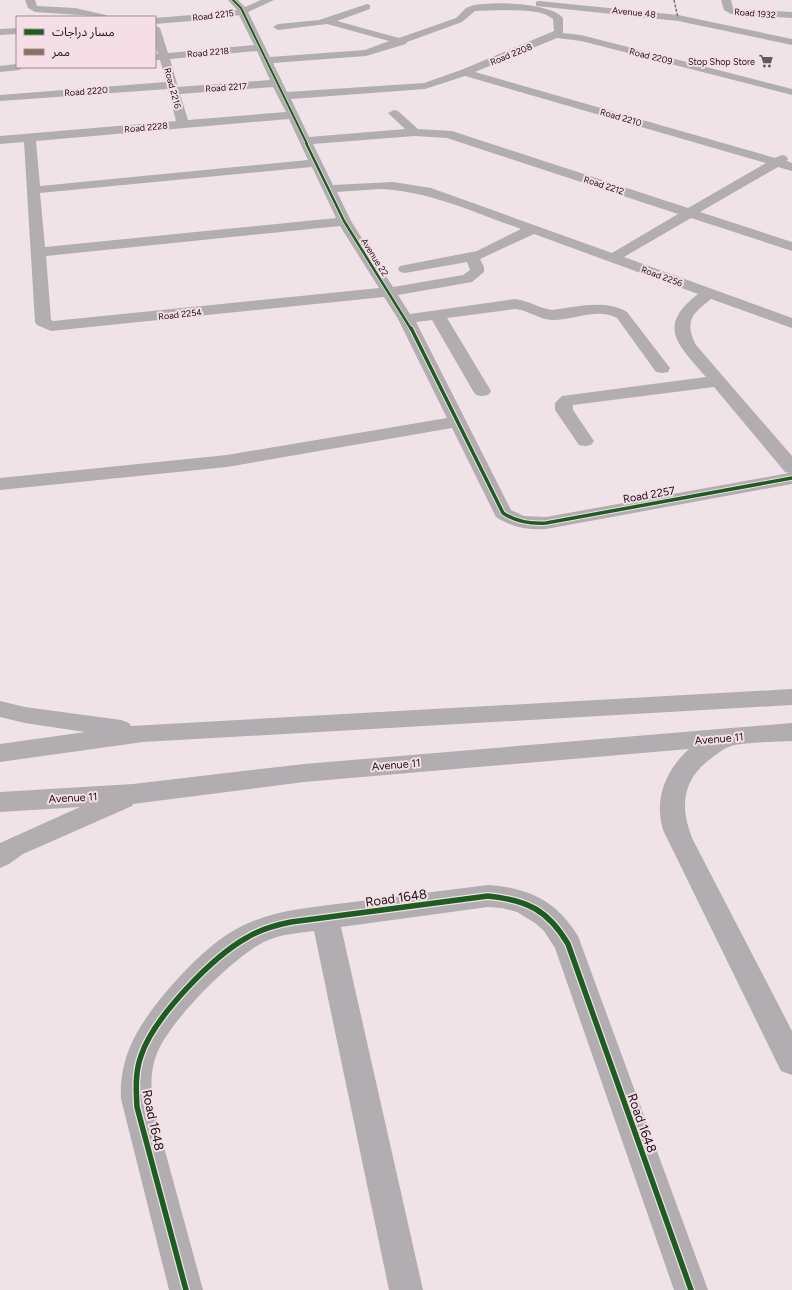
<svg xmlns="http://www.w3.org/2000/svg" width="792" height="1290" viewBox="0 0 792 1290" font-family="Figtree,'Noto Sans Arabic',sans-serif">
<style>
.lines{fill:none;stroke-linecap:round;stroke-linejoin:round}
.minor{fill:#b2adb0;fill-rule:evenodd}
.quiet{stroke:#8d6e63;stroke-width:1.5;stroke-dasharray:3 1.5;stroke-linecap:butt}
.cycleway-far3-casing{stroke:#f5dee5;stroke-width:3}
.cycleway-far2-casing{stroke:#f5dee5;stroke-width:4}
.cycleway-far1-casing{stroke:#f5dee5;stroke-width:5.5}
.cycleway-casing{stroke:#f5dee5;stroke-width:8}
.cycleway-far3{stroke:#1b5e20;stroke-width:2}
.cycleway-far2{stroke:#1b5e20;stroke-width:2.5}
.cycleway-far1{stroke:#1b5e20;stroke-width:3.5}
.cycleway{stroke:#1b5e20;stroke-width:5.5}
.labels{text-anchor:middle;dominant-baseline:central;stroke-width:4;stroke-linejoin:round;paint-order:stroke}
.far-street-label{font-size:9px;fill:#191113;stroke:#f5dee5}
.far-poi-label{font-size:9px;fill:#191113;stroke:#f5dee5;text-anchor:end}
.street-label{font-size:11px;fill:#191113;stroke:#f5dee5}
.near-street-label{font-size:13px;fill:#191113;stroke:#f5dee5}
</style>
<rect width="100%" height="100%" fill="#f0e3e7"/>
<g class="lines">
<path class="minor" d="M25,0H35L37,6L75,8L106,15L108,17L35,12L28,8Z
M228,0H238L245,7L261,0H274L248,12L270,57L365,50L389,41L327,24L278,30L273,27L278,24L319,20L367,4L370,5V9L337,21L399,38L456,18L466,8L471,6C490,1 550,2 563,18V33L581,35L792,89V95L581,41L557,38L475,72L775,158L782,155L786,156L788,159L787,161L792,163V171L778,167L700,212L792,242V251L691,218L624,257L792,318V328L711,299C692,314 684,321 696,345L792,456V484L546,529C528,530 511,527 496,517L452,428L227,467L0,490V478L227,455L447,418L398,319L384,297L51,331L37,325L35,322L24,142L0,144V136L176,121L168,89L0,101V95L166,82L160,60H155V54H158L155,44V25L160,28L168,53L254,45L239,15L227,18L155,24V18L227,12L237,10ZM505,10C521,11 541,9 553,19L554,31L461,70L424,83L287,92L273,63L366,56L406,44L407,42L462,22L475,11ZM257,51L270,80L178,87L170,59ZM465,76L766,163L688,208L452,131L418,129L398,111L394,110L388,113L405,129L309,137L291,99L425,89ZM273,87L286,112L188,120L180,94ZM289,119L308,160L40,186L36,141ZM415,136L447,138L678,214L612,253L431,188L393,182L333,185L313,144ZM312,167L336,218L45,247L40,193ZM380,189C430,191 475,213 521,229L477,251L405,265L400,266L398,269L400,272L405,273L467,262L470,270L463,275L393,287L351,221L337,192ZM340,226L379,288L53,321L51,320L46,256ZM534,234L698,294C655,327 679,345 706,377L562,396L555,403V410L579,445L585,446L591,445L594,441L573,410V405L714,387L785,472L789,473L546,517L524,516L511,510L416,322L432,320L473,391L476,395L482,396L488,395L491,391L447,318L515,309C528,310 538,319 551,320C572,321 597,307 617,318L656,372L662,373L668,372L670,368L627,312C605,299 576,307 552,310C539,308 529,301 515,299L410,314L398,295L472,282L484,272V267L480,259Z
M721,0H731L733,8L735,9L792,12V18L731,14L724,10Z
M539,1L678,15L792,39V45L678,21L536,6V2Z
M17,28V34L0,35V29Z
M17,64V67H24L19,70L0,72V66Z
M792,689V705L143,742L0,762V744L85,732L25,723L0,717V701L25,707L121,720L129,723L131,726Z
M792,723V741C776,742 745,742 731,746C725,748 718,753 713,757C682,779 679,806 693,840L792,1031V1075L781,1071L663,830C654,799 665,771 689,749L304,782L133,804L132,806L23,854L9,864L0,868V843L80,807L0,812V792L133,784L304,764Z
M488,885C529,888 556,900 578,936L708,1290H674L555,948L544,931L535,923L517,912L502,908L488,907L341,927L423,1290H389L314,931C298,933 281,934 266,941C235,955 167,1023 156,1056C150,1072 151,1090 153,1107L203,1290H169L121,1099C119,1059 136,1029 161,998C183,972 210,942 242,926C276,909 316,907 353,902C398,896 443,891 488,885Z"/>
<path class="quiet" d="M674,0L678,18"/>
<defs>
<path id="cycleway-far3" d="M233,0L241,8L307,144"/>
<path id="cycleway-far2" d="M306,143L344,221L411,329"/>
<path id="cycleway-far1" d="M411,328L503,513C516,522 530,524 546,523L792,478"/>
<path id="cycleway" d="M186,1290L137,1107C136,1090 135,1072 141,1056C153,1018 213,956 248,937C261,929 276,925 291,922L488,896C527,900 548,910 568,944L691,1290"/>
</defs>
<use href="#cycleway-far3" class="cycleway-far3-casing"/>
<use href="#cycleway-far2" class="cycleway-far2-casing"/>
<use href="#cycleway-far1" class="cycleway-far1-casing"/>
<use href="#cycleway" class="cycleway-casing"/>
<use href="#cycleway-far3" class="cycleway-far3"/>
<use href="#cycleway-far2" class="cycleway-far2"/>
<use href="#cycleway-far1" class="cycleway-far1"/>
<use href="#cycleway" class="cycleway"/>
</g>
<defs>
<symbol id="supermarket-bare" viewBox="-9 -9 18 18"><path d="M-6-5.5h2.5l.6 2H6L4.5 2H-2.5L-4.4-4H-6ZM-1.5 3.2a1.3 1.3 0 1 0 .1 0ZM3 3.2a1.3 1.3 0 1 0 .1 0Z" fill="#645a5d" stroke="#f5dee5" stroke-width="2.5" paint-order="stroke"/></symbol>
</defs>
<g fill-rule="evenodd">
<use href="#supermarket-bare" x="756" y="51" width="20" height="20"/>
</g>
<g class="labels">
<g class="far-street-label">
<text transform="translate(634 12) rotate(6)">Avenue 48</text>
<text transform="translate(755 13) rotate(5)">Road 1932</text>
<text transform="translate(213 15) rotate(-7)">Road 2215</text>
<text transform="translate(208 52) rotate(-5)">Road 2218</text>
<text transform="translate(511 54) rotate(-22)">Road 2208</text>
<text transform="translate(651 56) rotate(14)">Road 2209</text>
<text transform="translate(226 87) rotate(-4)">Road 2217</text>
<text transform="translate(173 88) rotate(75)">Road 2216</text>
<text transform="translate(86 91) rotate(-4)">Road 2220</text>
<text transform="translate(621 117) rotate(16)">Road 2210</text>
<text transform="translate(146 127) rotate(-5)">Road 2228</text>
<text transform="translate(604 185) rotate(18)">Road 2212</text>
<text transform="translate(375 257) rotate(58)">Avenue 22</text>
<text transform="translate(662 276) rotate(20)">Road 2256</text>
<text transform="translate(180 314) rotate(-6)">Road 2254</text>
</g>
<g class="far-poi-label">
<text x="755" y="61">Stop Shop Store</text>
</g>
<g class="street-label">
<text transform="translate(649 495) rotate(-10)">Road 2257</text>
<text transform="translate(719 739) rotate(-5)">Avenue 11</text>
<text transform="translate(396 765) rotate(-5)">Avenue 11</text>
<text transform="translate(73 798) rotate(-3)">Avenue 11</text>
</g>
<g class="near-street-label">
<text transform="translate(396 898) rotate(-8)">Road 1648</text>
<text transform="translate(153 1120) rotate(78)">Road 1648</text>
<text transform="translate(642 1123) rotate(70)">Road 1648</text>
</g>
</g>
<rect x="16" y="16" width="140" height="52" fill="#f5dee5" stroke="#9d8c91"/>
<rect x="24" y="29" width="20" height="6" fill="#1b5e20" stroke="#9d8c91"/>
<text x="52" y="36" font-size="12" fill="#191113">مسار دراجات</text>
<rect x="24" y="49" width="20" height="6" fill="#8d6e63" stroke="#9d8c91"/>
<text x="52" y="56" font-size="12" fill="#191113">ممر</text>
</svg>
